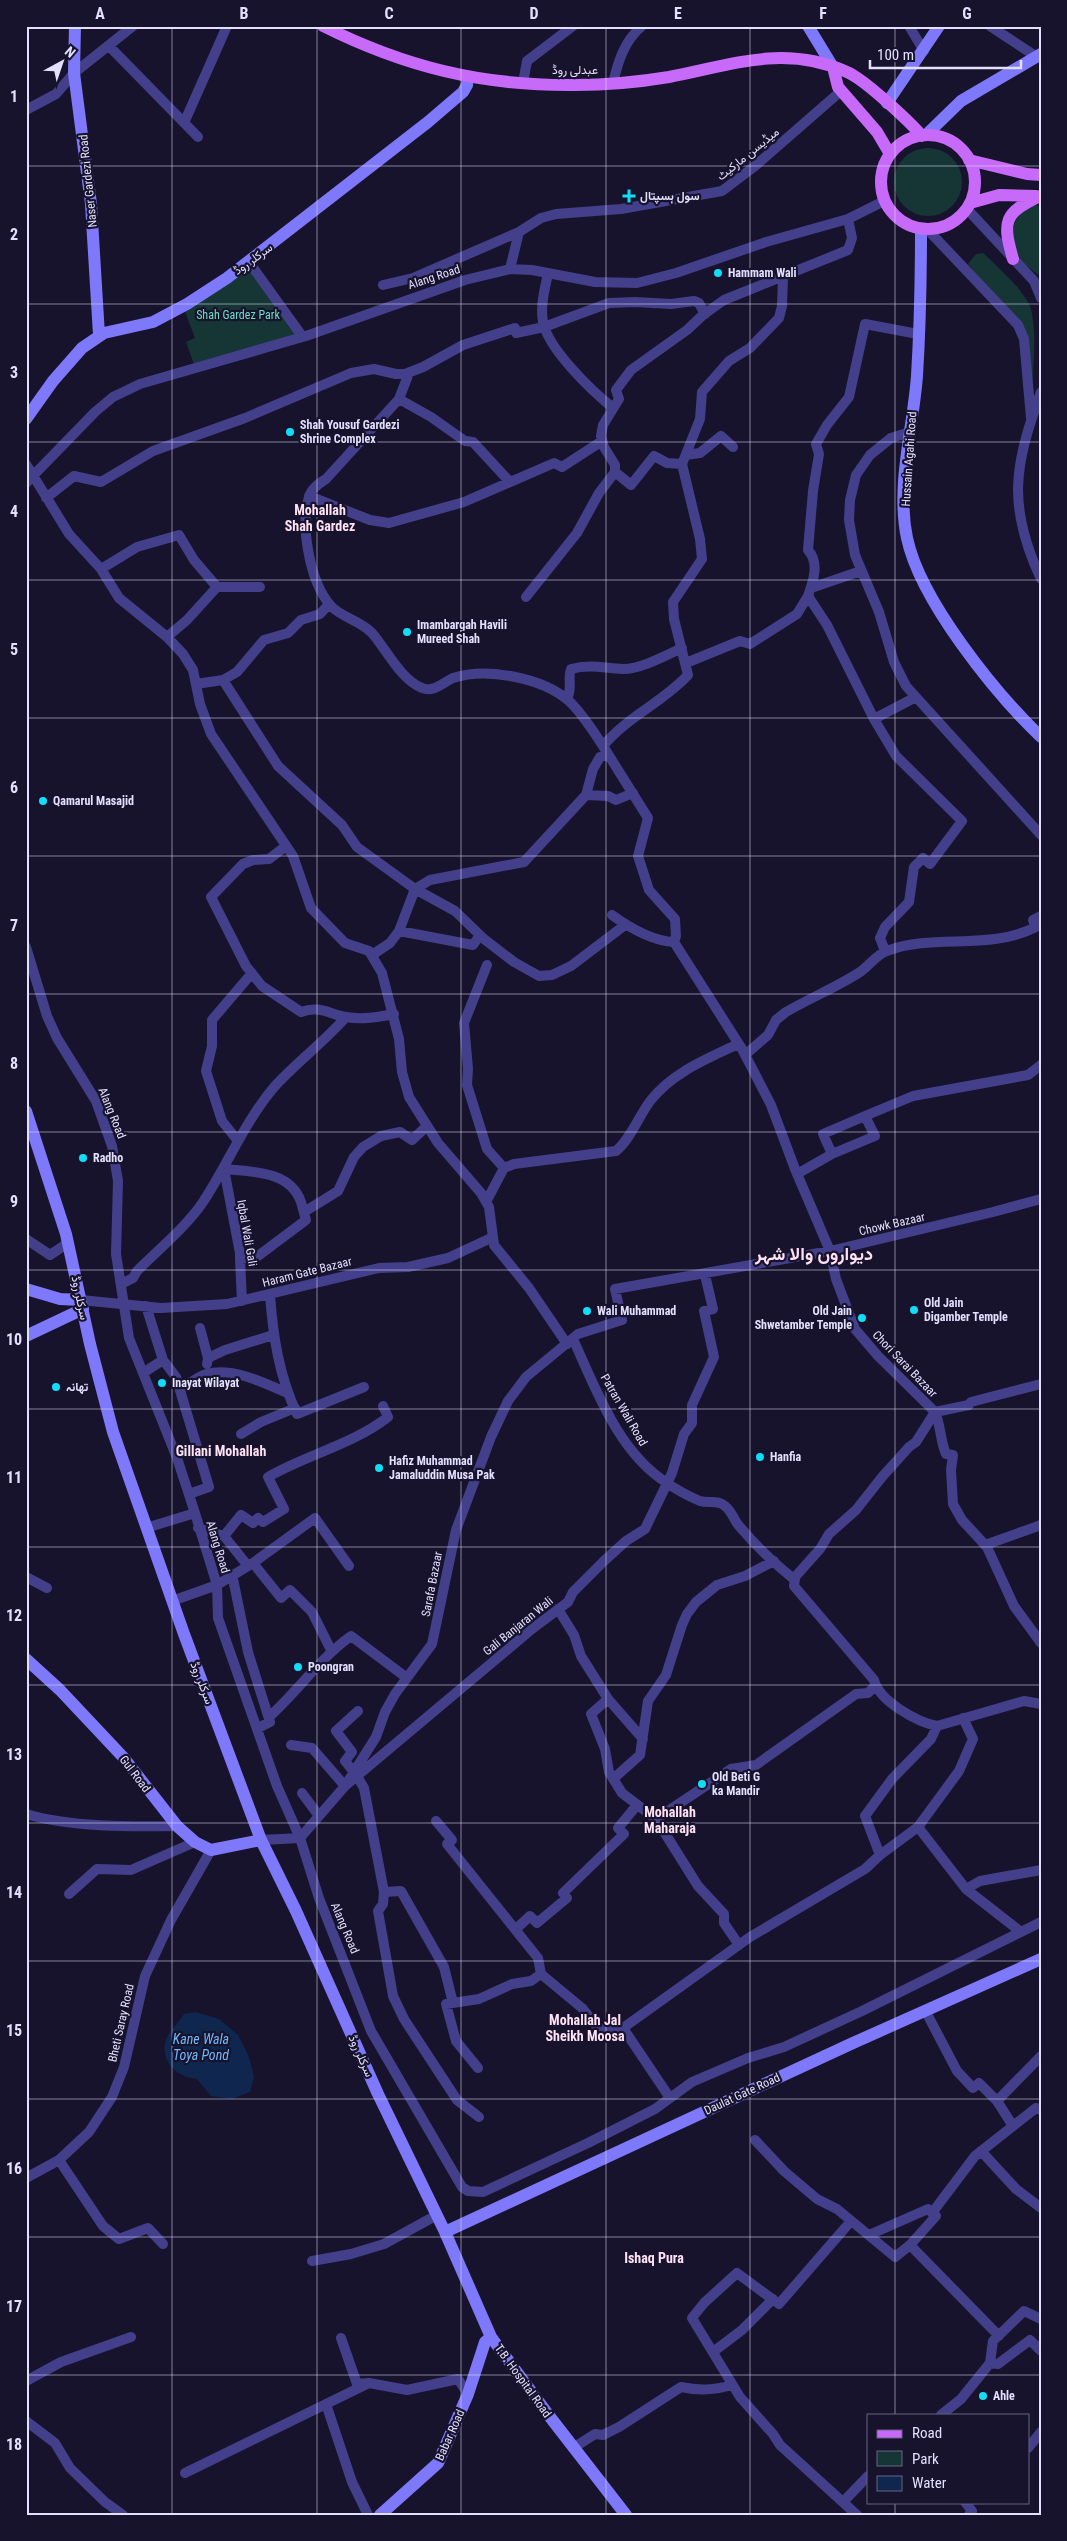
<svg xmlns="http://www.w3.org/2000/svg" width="1067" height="2541" viewBox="0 0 1067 2541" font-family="'Roboto Condensed',Vazirmatn,sans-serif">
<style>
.green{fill:#163636}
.water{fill:#0f264f}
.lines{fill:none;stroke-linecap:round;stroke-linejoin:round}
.street{stroke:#433f8a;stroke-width:10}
.secondary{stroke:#7e79fb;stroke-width:12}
.primary{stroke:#c76afa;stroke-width:12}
.grid{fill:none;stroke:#e3dffe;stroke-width:1;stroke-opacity:0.55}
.poi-dot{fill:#11ddf8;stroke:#17132c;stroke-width:2}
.labels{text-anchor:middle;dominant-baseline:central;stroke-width:4.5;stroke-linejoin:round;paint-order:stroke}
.street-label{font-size:12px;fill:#e3dffe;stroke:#17132c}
.poi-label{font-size:12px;font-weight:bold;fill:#e3dffe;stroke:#17132c;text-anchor:start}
.park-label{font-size:12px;fill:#6bdec3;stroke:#17132c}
.neighbourhood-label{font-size:14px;font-weight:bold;fill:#fee1f3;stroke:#17132c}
.water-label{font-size:14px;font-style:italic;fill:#70b8fb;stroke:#17132c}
.district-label{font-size:18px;font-weight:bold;fill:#fee1f3;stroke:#17132c}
.neatline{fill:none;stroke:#e3dffe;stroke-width:2}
.grid-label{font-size:16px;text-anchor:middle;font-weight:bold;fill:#e3dffe}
</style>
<rect width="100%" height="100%" fill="#17132c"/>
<path class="green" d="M894 182a34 34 0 1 1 68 0a34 34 0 1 1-68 0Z
M1028,205L1041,206V276C1010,259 1001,230 1028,205Z
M983,253C997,266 1026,292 1031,309C1037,335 1033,365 1032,391L1029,344L968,264L976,254Z
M249,262L302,336L195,367L186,342L195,338L183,306Z"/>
<path class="water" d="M196,2012L219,2019L238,2035L249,2057L254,2077L250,2092L232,2099L211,2096L197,2079C178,2078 159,2061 166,2040C169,2031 179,2022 184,2014Z"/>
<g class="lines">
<path class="street" d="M909,26L924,51
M990,26L1037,57
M109,46L198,137
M523,83L527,61L573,26
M613,83C618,62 624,41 642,26
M26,110L56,94L74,73L133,26
M184,123L227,26
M967,209L1034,281L1041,298
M927,229L1018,325L1024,339L1031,418
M249,262L302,336
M510,269L519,232L541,218L556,214L621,209L722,191L755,166L841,91
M548,273C545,289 540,305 543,322C548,349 592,391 613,408
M783,277L782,306L779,318L750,348L729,361L702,392L700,419L682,464L700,539L702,559L673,602L674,619L688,675C663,702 627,717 603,746L648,818L638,856L649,890L675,919L676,936L674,942L742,1049L771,1105L795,1169L830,1251L836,1279L855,1329L878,1356L935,1412C941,1426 940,1440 946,1454L953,1455L951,1470L953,1504L962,1520L987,1547L1014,1606L1041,1643
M383,285L413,278L519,232
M409,373L399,399L326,479C320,483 313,487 310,494C299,524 310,583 331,606C342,618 360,620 372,633C386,649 401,680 422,688C433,693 444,682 453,678C487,667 543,678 569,701C582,713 593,731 603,746
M1041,392C1014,466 1007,506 1041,579
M399,399L431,417L465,441L473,442L510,482
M910,432L891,438L870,455L856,475L850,500L849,520L855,555L879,612L894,662L906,686L1041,835
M686,455L700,453L721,436L733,447
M26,464L69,534L101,569L119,598L167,637L183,654L193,670L200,704L211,734L293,856L311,908L345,943L369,951L382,973L399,1039L402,1072L409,1097L438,1143L481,1193L489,1207L494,1245L529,1288L567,1344
M615,472L631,485L654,456L667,463L682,464
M26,483L95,412L113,397L140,384L306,336L465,280L510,269L532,270L595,282L637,283L676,273L766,242L848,219L884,201
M309,496L370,520L389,523L464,502L554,463L562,467L602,441
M46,498L74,476L101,482L153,451L245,418L351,373L374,369L396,374H405L423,367L463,345L515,328L516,333L544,327L609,303L635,302L671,304L694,301L699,303L705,314
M101,569L137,547L179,535L194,560L217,587H260
M811,588L861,571
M526,597L577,533L599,493L615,472V465L604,447L601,436L603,425L619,399L616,390L631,370L687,330L703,315L724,300L848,250L852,238L848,219
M167,637L187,620L217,587
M686,663L740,641L750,644L797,614L808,596
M223,680L278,766L342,825L357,847L415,889L455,911L484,939L514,962L539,976L552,975L571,966L625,925
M196,684L223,680L237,672L264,640L288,633L301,620L320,614L329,604
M567,699C573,688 567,679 571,669C589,664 604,668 622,669C639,670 667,655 682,648
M874,719L914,698
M586,795L608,796L616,800L633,793
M286,846L269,859L253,860L243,864L211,897L246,966L262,986L301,1012C319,1005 329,1014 346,1017C362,1020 378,1017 394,1014
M612,915C630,928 652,941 674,942
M399,931L473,945L480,935
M26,947L47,1016L57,1038L96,1101L112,1146L118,1181L116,1254L129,1338L177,1458L195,1513L217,1585L218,1618L277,1786L300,1838L319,1898L371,2031L462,2187L468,2191L483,2192L588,2143L655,2109L692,2082L748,2058L784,2047L862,2011L1041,1922
M885,951L880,938L885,927L909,902L914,867L923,858L930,864L962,821L896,756L874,719L827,625L808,596C813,582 820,563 808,550L813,491L819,454L816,444L827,425L849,397L865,324L918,334
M372,955L390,943L399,931L415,889L430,880L524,862L586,795L593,769L600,757L607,755
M487,965L464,1023L468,1069L467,1085L487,1149L504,1168
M745,1055L768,1035L776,1020L786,1012C810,998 837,987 860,972C869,966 877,954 887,951C935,933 989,951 1036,927L1033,920L1041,916
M238,1141L222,1121L206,1071L212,1046V1020L252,973
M832,1154L823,1134L865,1116
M797,1174L832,1154L875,1136L865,1116L913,1096L1028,1075L1041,1065
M486,1202L504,1168L514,1164L616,1151C631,1139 639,1115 651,1100C673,1072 707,1059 738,1044
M304,1212L338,1191L354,1157L363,1147L381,1136L400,1132L412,1140L427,1126
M26,1239L50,1255L68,1243
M240,1259L258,1256L306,1220C304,1214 303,1208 301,1202C290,1170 251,1172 224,1169L240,1253V1259L242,1301
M121,1284L133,1278L137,1271C158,1250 187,1226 203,1202C228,1164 245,1121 275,1086C297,1062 324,1042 346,1017
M270,1295C273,1336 279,1376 297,1414L364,1387
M81,1300L161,1308L227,1304L379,1268L408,1267L448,1258L491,1238
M200,1328L208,1358L207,1364
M573,1339C596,1389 618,1452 667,1483C677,1490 688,1496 700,1501C709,1504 717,1499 725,1506C732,1511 734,1521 740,1527C756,1546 775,1564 795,1580
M208,1358L225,1350L273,1335
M163,1360L176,1377L209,1487L189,1494
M143,1373L163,1360L146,1306
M1041,1384L971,1402L969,1405L935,1412L916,1442L909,1447L882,1477L856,1510L829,1534L820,1549L795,1577L794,1586L874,1680C879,1701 917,1722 937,1726L1024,1701L1041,1704
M180,1390C188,1385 198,1376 207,1374C232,1367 265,1383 287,1393
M241,1434L261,1422L295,1408
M146,1528L195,1513
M198,1528L224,1536L248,1566
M224,1536L241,1515L253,1523L258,1518L263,1522L284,1509L268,1477C308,1454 352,1445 388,1417L383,1406
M985,1545L1041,1525
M253,1563L281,1598L290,1590L312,1612L331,1650
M232,1574L248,1652L270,1722L258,1728
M26,1577L47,1588
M172,1601L217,1585L253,1563L315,1518L349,1566
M558,1609L574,1635L581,1656L608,1699L591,1714L605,1749L609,1772L622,1793L656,1819L698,1886L724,1914V1923L739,1945
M608,1699L643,1739
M269,1717C298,1691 319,1659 351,1636L407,1678
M291,1745L312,1748L345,1786L532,1629L568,1602L573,1592L604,1561L626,1541L645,1529L672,1473L684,1434L692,1423V1405L714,1357L704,1311L713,1309L705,1275
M353,1771L345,1761L352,1752L336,1731L358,1711
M357,1776L364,1788L384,1892L383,1904L378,1911L393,1996L404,2019L457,2100L479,2117
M613,1779L640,1755L648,1701L666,1675L682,1625L687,1614L696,1602L717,1585L745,1576L774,1561
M302,1793L319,1816
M26,1814C69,1827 131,1827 177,1826
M656,1819L731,1769L756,1765L856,1694L868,1693L875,1686
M436,1821L452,1840L447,1844L538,1958L541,1974L582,2008L599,2029L623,2028
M918,1827L966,1889L1021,1932
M261,1840L300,1838L345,1786L376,1737L385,1712L395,1694L432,1644L456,1530L491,1437L508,1401L526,1377L578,1334L622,1320L615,1289L830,1251L993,1212L1041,1199
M880,1855L865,1816L892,1779L931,1739L937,1726
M966,1889L980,1881L1041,1870
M384,1892L401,1891L444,1967L453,2003
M69,1894L97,1869L131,1870L195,1842
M516,1929L530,1916L537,1923L567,1898L563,1893L624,1834L618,1828L637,1805
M925,2010L957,2071L973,2088L979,2083L997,2101L1013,2126
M478,2068L456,2041L446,2004L479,1999L512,1984L531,1981L541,1974
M670,2098L623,2028L750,1937L865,1869L880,1855L918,1827L959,1771L973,1739L963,1718
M997,2101L1041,2056
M755,2140L784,2171L817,2199L837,2209L895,2257L910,2245L936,2216L928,2209L869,2235
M981,2151L1016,2189L1041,2208
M59,2160L103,2226L119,2239L148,2228L163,2244
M26,2178L59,2160L89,2132L112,2097L124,2067L145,1976L171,1920L211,1850
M932,2213L975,2156L1036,2108L1041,2110
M851,2221L779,2304L737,2273L704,2303L692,2318L740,2397L773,2434L780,2445L857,2515
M910,2245L999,2336
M312,2261L351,2254L384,2244L437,2215
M341,2338L357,2384L369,2383L407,2390L458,2379L468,2394
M713,2352L742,2330L773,2299
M990,2363L998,2364L1030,2340L1041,2351
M26,2381L61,2362L131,2337
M326,2404L352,2482L368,2515
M941,2415L961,2399L990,2363L993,2341L1024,2311L1041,2319
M26,2421L55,2443L70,2468L105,2502L123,2515
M573,2448L595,2434L603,2435L619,2427L681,2387C700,2391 714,2390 732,2385
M1028,2448L1041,2432
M185,2473L369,2383
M844,2501L868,2476
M965,2502L972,2511L969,2515"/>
<path class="secondary" d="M75,26L74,73L91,204L99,335
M808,26L833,67
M887,103L939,26
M926,135L961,101L1041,54
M921,229C921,278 920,327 917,376C913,429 896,486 907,538C920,600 995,693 1041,737
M26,419L53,381L82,348L104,333L153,322L187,304L227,278L428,122L463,92L467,85L468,77
M26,1111L66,1234L90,1344L113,1432L184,1634L261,1840L296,1911L378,2094L445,2232L491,2337L550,2417L626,2515
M26,1289L60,1299L81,1300
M26,1336L83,1309
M26,1659L60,1690L123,1757L177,1826L195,1842L211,1850L261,1840
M445,2232L853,2043L1041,1959
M380,2515L438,2463L468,2394L485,2342L491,2337"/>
<path class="primary" d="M323,26C405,67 482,86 575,85C606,85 639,82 669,77C732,65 784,44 847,72C864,79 909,121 922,136
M833,67L838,87L877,132L890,154
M881 182a47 47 0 1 1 94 0a47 47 0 1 1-94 0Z
M969,160L1027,174L1041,175
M970,203L999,195L1036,196
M1013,259C1002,221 1004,213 1040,196"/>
</g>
<path class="grid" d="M172,26V2515M317,26V2515M461,26V2515M606,26V2515M750,26V2515M895,26V2415M26,166H1041M26,304H1041M26,442H1041M26,580H1041M26,718H1041M26,856H1041M26,994H1041M26,1132H1041M26,1270H1041M26,1409H1041M26,1547H1041M26,1685H1041M26,1823H1041M26,1961H1041M26,2099H1041M26,2237H1041M26,2375H1041M895,2502V2515"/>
<g class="poi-dot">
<path d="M626.5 188.5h5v5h5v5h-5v5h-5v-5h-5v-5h5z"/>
<circle cx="718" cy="273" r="5"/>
<circle cx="290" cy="432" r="5"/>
<circle cx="407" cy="632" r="5"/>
<circle cx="43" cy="801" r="5"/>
<circle cx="83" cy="1158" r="5"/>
<circle cx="914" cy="1310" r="5"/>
<circle cx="587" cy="1311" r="5"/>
<circle cx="862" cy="1318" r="5"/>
<circle cx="162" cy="1383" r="5"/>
<circle cx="56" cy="1387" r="5"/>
<circle cx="760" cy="1457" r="5"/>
<circle cx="379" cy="1468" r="5"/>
<circle cx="298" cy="1667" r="5"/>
<circle cx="702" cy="1784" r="5"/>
<circle cx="983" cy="2396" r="5"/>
</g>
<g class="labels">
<g class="street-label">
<text x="575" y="70">عبدلی روڈ</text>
<text transform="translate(748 154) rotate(-39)">میڈیسن مارکیٹ</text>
<text transform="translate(88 181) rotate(-96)">Naser Gardezi Road</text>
<text transform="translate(253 259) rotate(-36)">سرکلر روڈ</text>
<text transform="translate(434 277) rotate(-18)">Alang Road</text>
<text transform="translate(909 459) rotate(-86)">Hussain Agahi Road</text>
<text transform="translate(112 1113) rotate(68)">Alang Road</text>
<text transform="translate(892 1224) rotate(-13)">Chowk Bazaar</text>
<text transform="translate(247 1233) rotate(80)">Iqbal Wali Gali</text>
<text transform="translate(307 1272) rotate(-14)">Haram Gate Bazaar</text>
<text transform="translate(80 1298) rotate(78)">سرکلر روڈ</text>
<text transform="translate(905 1364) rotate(46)">Chori Sarai Bazaar</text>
<text transform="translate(624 1410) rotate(60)">Patran Wali Road</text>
<text transform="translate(218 1547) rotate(73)">Alang Road</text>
<text transform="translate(432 1584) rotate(-79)">Sarafa Bazaar</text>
<text transform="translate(518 1626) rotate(-39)">Gali Banjaran Wali</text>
<text transform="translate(202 1683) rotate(69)">سرکلر روڈ</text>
<text transform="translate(135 1774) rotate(53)">Gul Road</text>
<text transform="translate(345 1928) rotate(67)">Alang Road</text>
<text transform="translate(121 2023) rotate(-77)">Bheti Saray Road</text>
<text transform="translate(361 2056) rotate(66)">سرکلر روڈ</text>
<text transform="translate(742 2094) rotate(-25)">Daulat Gate Road</text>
<text transform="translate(523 2381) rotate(54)">T.B. Hospital Road</text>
<text transform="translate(450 2435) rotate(-66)">Babar Road</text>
</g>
<g class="poi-label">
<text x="640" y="196">سول ہسپتال</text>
<text x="728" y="273">Hammam Wali</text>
<text x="300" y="425">Shah Yousuf Gardezi<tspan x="300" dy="14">Shrine Complex</tspan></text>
<text x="417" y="625">Imambargah Havili<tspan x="417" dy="14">Mureed Shah</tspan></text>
<text x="53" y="801">Qamarul Masajid</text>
<text x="93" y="1158">Radho</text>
<text x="924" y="1303">Old Jain<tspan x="924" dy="14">Digamber Temple</tspan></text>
<text x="597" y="1311">Wali Muhammad</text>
<text x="852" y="1311" text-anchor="end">Old Jain<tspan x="852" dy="14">Shwetamber Temple</tspan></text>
<text x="172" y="1383">Inayat Wilayat</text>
<text x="66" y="1387">تھانہ</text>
<text x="770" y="1457">Hanfia</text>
<text x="389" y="1461">Hafiz Muhammad<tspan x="389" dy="14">Jamaluddin Musa Pak</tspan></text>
<text x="308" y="1667">Poongran</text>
<text x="712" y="1777">Old Beti G<tspan x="712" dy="14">ka Mandir</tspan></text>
<text x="993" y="2396">Ahle</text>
</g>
<g class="park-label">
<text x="238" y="315">Shah Gardez Park</text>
</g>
<g class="neighbourhood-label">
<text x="320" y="510">Mohallah<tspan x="320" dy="16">Shah Gardez</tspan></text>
<text x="221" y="1451">Gillani Mohallah</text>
<text x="670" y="1812">Mohallah<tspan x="670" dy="16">Maharaja</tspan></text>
<text x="585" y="2020">Mohallah Jal<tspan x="585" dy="16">Sheikh Moosa</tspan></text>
<text x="654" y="2258">Ishaq Pura</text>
</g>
<g class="water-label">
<text x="201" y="2039">Kane Wala<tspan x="201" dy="16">Toya Pond</tspan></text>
</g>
<g class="district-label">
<text x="814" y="1253">دیواروں والا شہر</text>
</g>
</g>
<rect width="1067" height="2541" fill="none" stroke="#17132c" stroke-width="55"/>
<rect x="867" y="2414" width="162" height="90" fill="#17132c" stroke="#696580"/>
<rect x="877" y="2430" width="25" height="8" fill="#c76afa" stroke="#696580"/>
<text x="912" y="2438" font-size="15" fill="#e3dffe">Road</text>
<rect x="877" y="2451" width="25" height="15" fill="#163636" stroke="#696580"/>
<text x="912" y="2464" font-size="15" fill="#e3dffe">Park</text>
<rect x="877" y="2476" width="25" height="15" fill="#0f264f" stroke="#696580"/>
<text x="912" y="2488" font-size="15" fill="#e3dffe">Water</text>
<g transform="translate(62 62) rotate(40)" stroke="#17132c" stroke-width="4" paint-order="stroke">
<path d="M0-4L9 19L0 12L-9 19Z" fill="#e3dffe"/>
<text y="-8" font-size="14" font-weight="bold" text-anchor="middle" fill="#e3dffe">N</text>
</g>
<path d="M870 60v8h151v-8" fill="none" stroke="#e3dffe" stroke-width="2.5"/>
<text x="877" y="60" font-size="15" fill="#e3dffe" stroke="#17132c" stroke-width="4" paint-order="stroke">100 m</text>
<rect x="28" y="28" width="1012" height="2486" class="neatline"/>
<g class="grid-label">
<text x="100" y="19">A</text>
<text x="244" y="19">B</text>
<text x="389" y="19">C</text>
<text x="534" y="19">D</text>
<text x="678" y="19">E</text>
<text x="823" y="19">F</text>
<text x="967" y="19">G</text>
<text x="14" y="102">1</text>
<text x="14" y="240">2</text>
<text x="14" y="378">3</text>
<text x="14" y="517">4</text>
<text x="14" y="655">5</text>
<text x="14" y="793">6</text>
<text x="14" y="931">7</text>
<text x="14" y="1069">8</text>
<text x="14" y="1207">9</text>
<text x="14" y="1345">10</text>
<text x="14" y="1483">11</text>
<text x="14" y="1621">12</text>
<text x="14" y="1760">13</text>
<text x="14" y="1898">14</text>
<text x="14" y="2036">15</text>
<text x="14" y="2174">16</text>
<text x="14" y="2312">17</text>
<text x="14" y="2450">18</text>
</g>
</svg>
